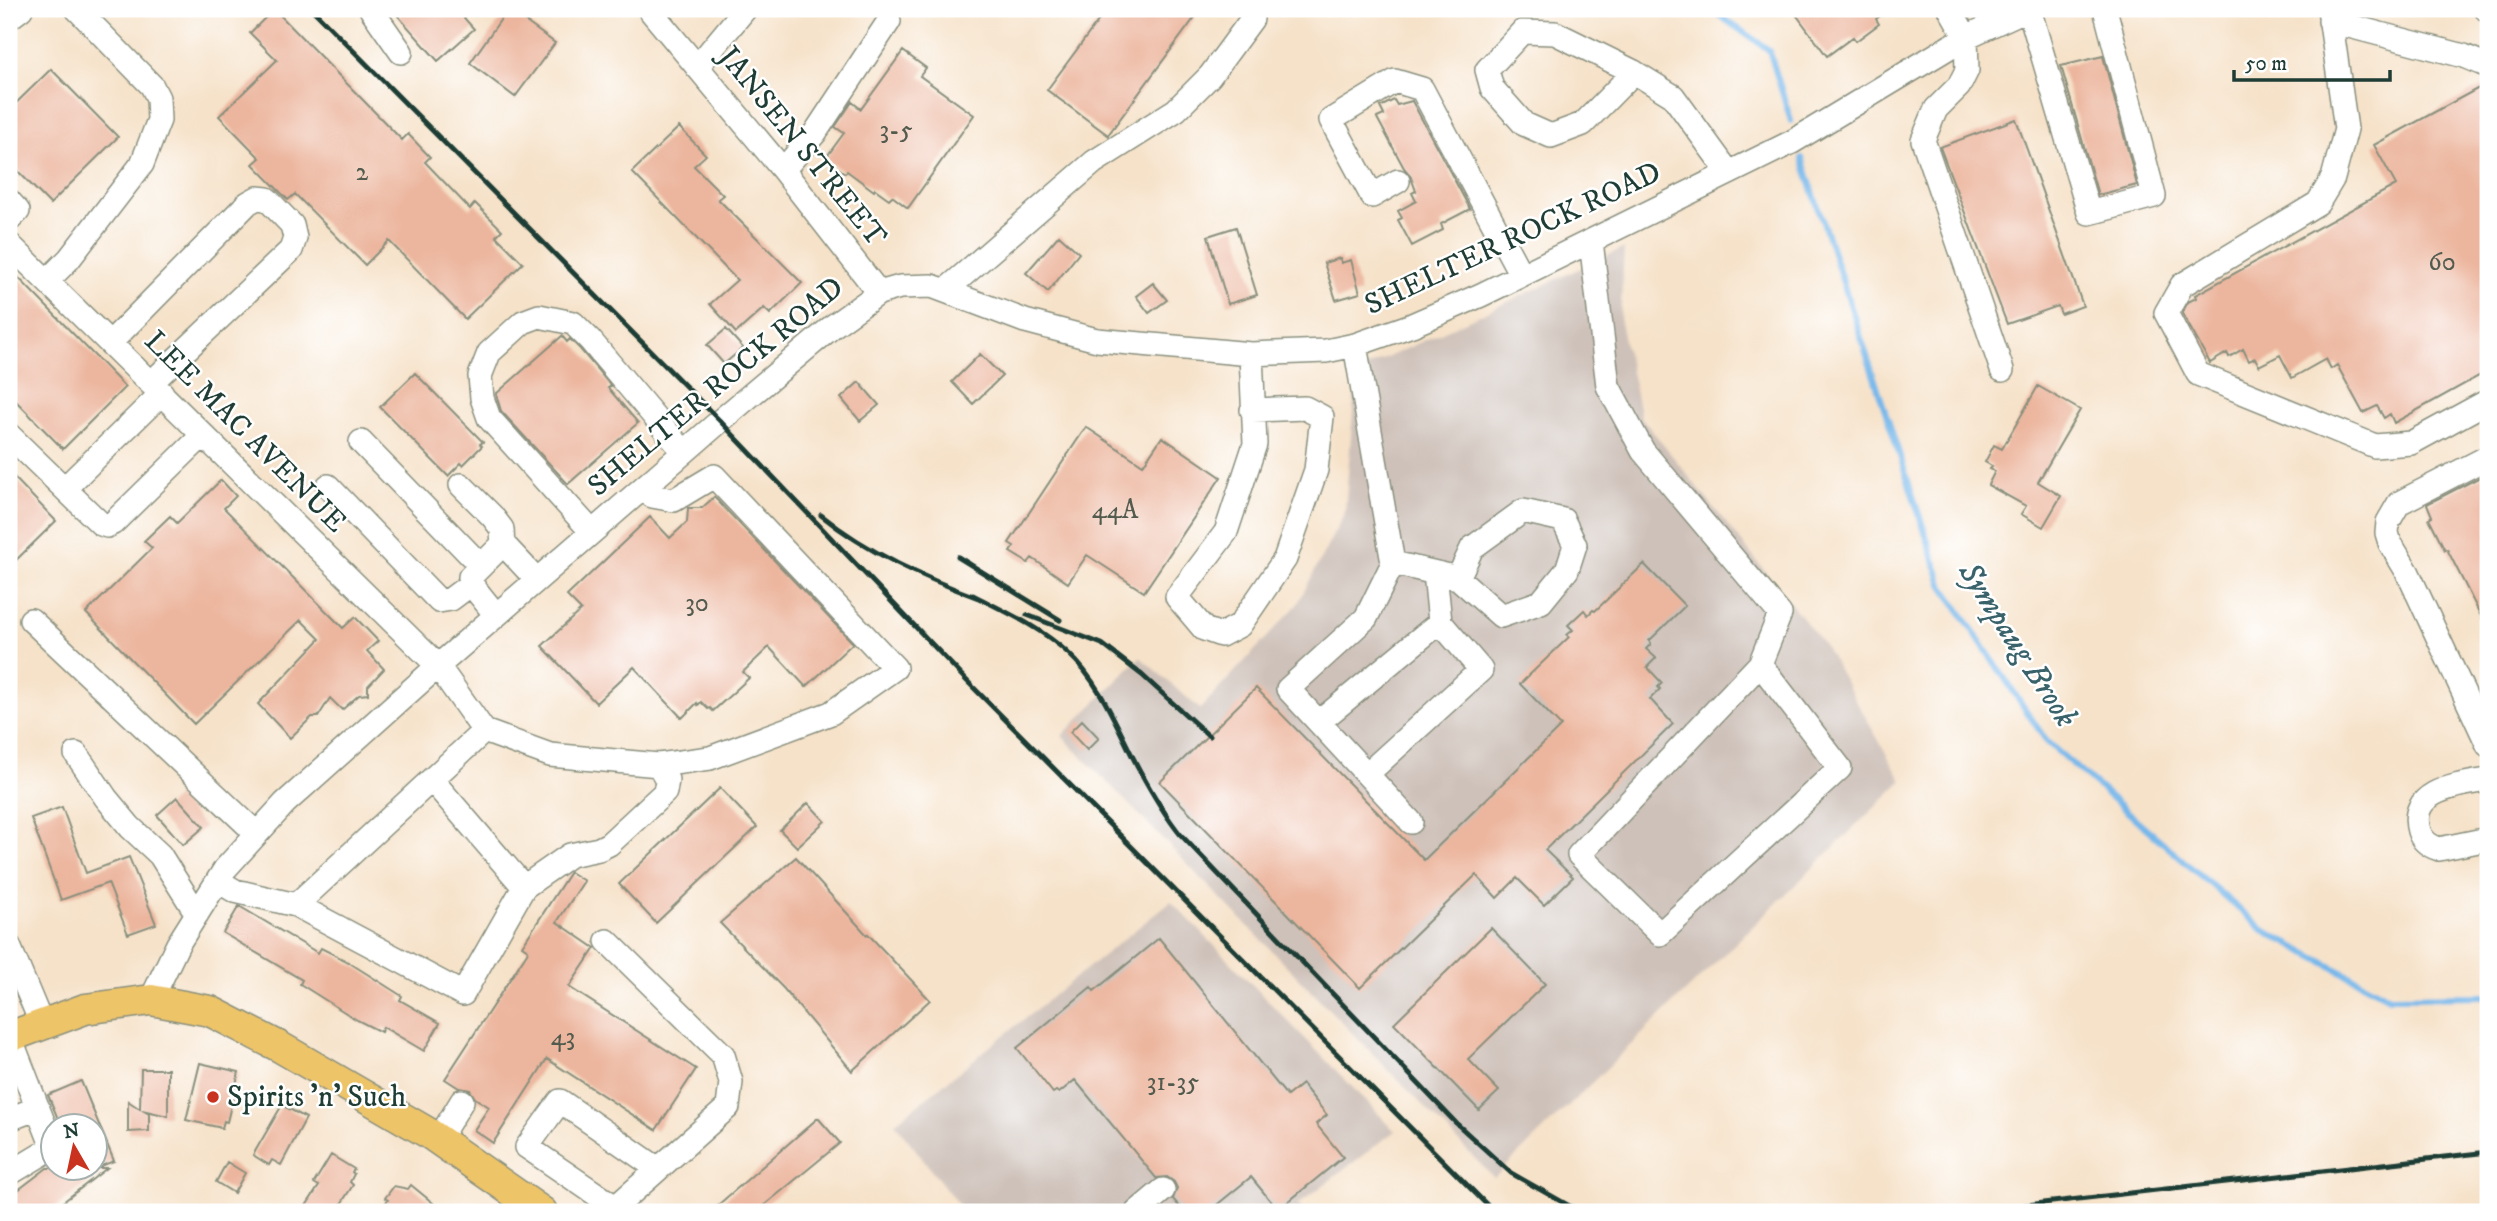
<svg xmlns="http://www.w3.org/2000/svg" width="2497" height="1221" viewBox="0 0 2497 1221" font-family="'IM FELL DW Pica',serif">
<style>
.industrial{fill:#cec1b9}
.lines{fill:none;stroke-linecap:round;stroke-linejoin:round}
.stream{stroke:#76b7ea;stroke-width:6}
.building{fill:#ecb59d}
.minor-casing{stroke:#8a907e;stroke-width:26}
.major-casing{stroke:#8a907e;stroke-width:33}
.minor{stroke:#fff;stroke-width:23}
.major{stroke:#eec469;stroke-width:30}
.rail{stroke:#1f3d34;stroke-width:5}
.poi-dot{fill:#c8321e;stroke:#fff;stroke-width:2.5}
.labels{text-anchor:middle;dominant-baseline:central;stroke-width:5;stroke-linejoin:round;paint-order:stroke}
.number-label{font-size:26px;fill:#525b4e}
.street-label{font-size:30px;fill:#1f3d34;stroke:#fff}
.poi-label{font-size:30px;fill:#1f3d34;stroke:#fff;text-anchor:start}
.water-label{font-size:32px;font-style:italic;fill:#39626b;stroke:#fff}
</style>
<rect width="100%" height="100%" fill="#fff"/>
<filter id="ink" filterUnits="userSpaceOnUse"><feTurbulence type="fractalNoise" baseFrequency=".0143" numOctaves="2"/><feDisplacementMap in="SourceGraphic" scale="14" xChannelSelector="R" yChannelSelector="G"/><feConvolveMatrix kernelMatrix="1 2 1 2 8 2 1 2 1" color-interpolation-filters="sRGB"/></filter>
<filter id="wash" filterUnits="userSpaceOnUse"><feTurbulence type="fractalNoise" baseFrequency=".00686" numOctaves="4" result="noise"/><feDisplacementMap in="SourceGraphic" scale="28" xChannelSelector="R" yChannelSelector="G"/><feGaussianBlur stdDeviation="1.57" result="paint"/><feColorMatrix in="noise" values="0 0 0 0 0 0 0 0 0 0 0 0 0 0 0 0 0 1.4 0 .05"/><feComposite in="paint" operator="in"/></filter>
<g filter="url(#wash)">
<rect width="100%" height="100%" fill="#f6e2c9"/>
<path class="industrial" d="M1624,248L1620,322L1641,417L1824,645L1902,781L1494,1178L1062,736L1140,657L1200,709L1297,605L1345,512L1356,372Z
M1171,901L1395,1131L1297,1205L1307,1212H964L895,1123Z"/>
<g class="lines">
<path class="stream" d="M1710,9L1769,50L1791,121
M1802,158L1942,584L2047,742L2263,930L2389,997L2488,996"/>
</g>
<g id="blocks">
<path class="building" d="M274,9L402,140L408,134L430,157L425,162L470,209L475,203L502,230L496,236L523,263L465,319L389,241L365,265L295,194L288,200L253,164L260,158L219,116L277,60L250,33Z
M407,9H456L474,29L438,61L398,16Z
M508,9L555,43L515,97L470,63Z
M1107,9H1201L1108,135L1047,90Z
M1792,9H1889L1876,19L1879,24L1856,41L1853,37L1827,56Z
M903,51L926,68L920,76L974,115L908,208L892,196L889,199L875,189L874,191L847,171L845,173L825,159L844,133L835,127L852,102L861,109Z
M2103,56L2137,185L2098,195L2061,66Z
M51,69L118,137L50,204L9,162V110Z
M2488,83V371L2394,423L2390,414L2384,418L2377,406L2363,413L2337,365L2331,369L2326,359L2292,378L2280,355L2259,366L2255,358L2249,361L2243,349L2229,357L2227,353L2210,363L2182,313L2188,302L2196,298L2195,295L2396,185L2374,145Z
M1394,100L1397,105L1412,101L1470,209L1441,224L1443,230L1412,246L1398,220L1402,218L1398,211L1416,201L1412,193L1416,191L1410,175L1404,168L1377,118L1384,115L1380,107Z
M2016,119L2083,306L2061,314L2058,306L2007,324L1940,147Z
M679,127L706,155L694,166L723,195L718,199L802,283L770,314L764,308L736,333L710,304L737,280L632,172Z
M1236,227L1257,295L1228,304L1208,236Z
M1059,235L1079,253L1048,292L1026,273Z
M1340,258L1341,263L1351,260L1360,293L1336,300L1324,263Z
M9,268L125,387L63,449L9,394Z
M1153,283L1167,300L1149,313L1136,296Z
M726,329L743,348L724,364L707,345Z
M562,336L567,342L570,339L580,349L611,386L608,388L638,423L568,484L501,411L496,394Z
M980,354L1002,376L973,404L952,382Z
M415,373L483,442L480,444L482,446L463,465L461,463L448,476L380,407Z
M859,382L879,405L860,421L841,398Z
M2038,386L2080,410L2038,482L2061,496L2043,527L2021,514L2026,506L1988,485L1995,471L1990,469L1992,466L1985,462L1994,445L2002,449Z
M1086,427L1143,465L1162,437L1221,477L1144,592L1087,555L1068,583L1032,558L1028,563L1010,552L1014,546L1009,543Z
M9,472L56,521L9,567Z
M2488,473V630L2447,549L2445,550L2429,518L2432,516L2427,504Z
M221,480L236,496L224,508L343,628L355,617L378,641L367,651L384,669L368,686V694L359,695L342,710L330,698L318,717H312L290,738L258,704L320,639L301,620L194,724L86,613L152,548L144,541L170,516L177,523Z
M714,497L853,643L806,687L769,647L743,672L749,678L713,711L710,708L708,709L701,702L698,705L697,703L682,718L634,667L596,703L542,646L581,610L567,596L650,517L670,538L687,522L688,508H702Z
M1644,564L1685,606L1649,641L1651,644L1646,649L1656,658L1647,667L1662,683L1658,687L1660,689L1650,699L1673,724L1545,850L1573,877L1544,905L1517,878L1497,898L1476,875L1360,988L1160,782L1256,688L1424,860L1561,726L1520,684L1569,637L1567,635L1573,630L1568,625L1584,610L1588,615L1593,610L1595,611Z
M1082,720L1099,738L1087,750L1070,732Z
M720,788L757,827L656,923L619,884Z
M177,797L204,827L183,845L157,815Z
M808,803L825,821L797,847L780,830Z
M62,807L86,873L129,857L156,924L128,934L108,883L61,900L31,818Z
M796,857L867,935L868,934L930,1000L852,1071L784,989L720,923Z
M570,872L584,881L557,922L595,948L569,987L696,1069L656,1130L547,1059L493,1143L474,1130L489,1107L475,1098L470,1090L459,1088L445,1079L527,953L528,950L522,946Z
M239,906L318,953L321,948L345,960L402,996L400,1000L440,1023L424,1051L383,1027L381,1032L357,1020L300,984L302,980L223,933Z
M1491,928L1545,984L1468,1059L1499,1091L1479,1110L1394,1023Z
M1159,938L1287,1096L1302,1084L1327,1115L1316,1124L1343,1157L1278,1210L1251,1177L1208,1212H1184L1173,1199L1177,1188L1174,1182L1167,1177L1156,1178L1075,1080L1059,1093L1056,1091L1053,1093L1017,1048L1091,987L1094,991Z
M200,1063L239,1072L227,1122L224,1121L222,1128L186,1120Z
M141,1069H168V1116L142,1110L149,1114V1131L128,1132V1101L140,1109Z
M81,1081L114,1161L96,1168H107L50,1212H9V1197L47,1168H94V1126H61L48,1095Z
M282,1105L306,1118L281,1165L272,1160L269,1165L253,1155Z
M818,1118L840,1143L756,1212H710Z
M331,1155L354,1169L352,1172L354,1174L350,1182L353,1185L336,1212H302L319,1186L314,1183Z
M227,1162L245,1173L234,1193L216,1182Z
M411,1185L444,1212H378L388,1200L385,1198L394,1186L408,1189Z"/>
</g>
</g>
<g filter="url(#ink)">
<use href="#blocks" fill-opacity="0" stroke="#8a907e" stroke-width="2"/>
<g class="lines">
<defs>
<path id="minor" d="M371,9L401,52
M649,9L783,170L879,293
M1950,9L1966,37L1967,70L1959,86L1936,109L1923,140L2002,370
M2029,9L2089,213L2154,196L2105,9
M2329,9L2346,129L2333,178L2318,203L2182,285L2166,313L2198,374L2375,446L2411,443L2488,401
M2486,9L2488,10
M9,18L21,9
M2330,21L2464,56L2488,66
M697,67L745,9
M1634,72L1583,124L1551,136L1524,124L1492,88L1487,70L1522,32L1555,33L1634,72L1673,96L1729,173
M783,170L815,133L889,21
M1398,181L1372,196L1331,120L1395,81L1422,89L1521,275
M9,201L18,211L9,220
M1591,241L1608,386L1643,451L1780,614L1760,664L1579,855L1660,934L1840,768L1760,664
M9,244L438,666L484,731L550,755L659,765L667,780L665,792L609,844L599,849L570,855L524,887
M47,281L69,259L142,164L159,120L158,98L152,86L77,9
M946,290L1094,162L1176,110L1210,76L1252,19
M110,343L248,203L257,198L267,199L292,225L295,238L291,250L151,383
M1355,345L1393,563L1366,618L1288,689L1411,822
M1251,354L1255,444L1226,532L1177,597L1204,629L1221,635L1240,625L1285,559L1316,470L1322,417L1305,408L1252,410
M9,435L101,524L107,526L113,523L203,435
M361,442L481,566
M2488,457L2399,503L2388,522L2387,533L2390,543L2408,573L2488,745
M461,485L492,516L502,529L503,549
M328,486L439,601L451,599L471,584
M644,487L652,496L674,500L714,476L895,668L831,713L710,758L659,765
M65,488L162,393
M592,532L489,418L482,398L480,376L489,353L523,322L539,316L573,323L590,340L684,452
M1393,563L1458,578L1472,548L1523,511L1563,520L1575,545L1567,570L1541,602L1501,616L1458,578
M496,615L471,584L470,577L498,549L507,548L537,580
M31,620L257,834
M1319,722L1440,622L1435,573
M76,754L106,798L130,827L160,855L197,914
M1367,774L1481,670L1440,622
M2488,780C2460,785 2407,789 2419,831C2422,841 2429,846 2439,849L2488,839
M218,881L235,891L296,905L484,731
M296,905L463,994L524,887L432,780
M607,941L723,1055L731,1082L728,1107L610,1212
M9,946L42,1025
M151,1000L178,944L225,869L285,803L438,666L720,421L833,326L879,293L900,287L932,286L1025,321L1097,340L1251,354L1326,351L1355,345L1412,325L1481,295L1792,142L1966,37L2027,9
M10,1037L52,1145
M9,1119L38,1108
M438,1140L462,1101
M9,1174L52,1148
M615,1207L527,1147L560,1101L658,1169
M1137,1212L1163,1190"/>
<path id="major" d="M9,1037L85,1009L151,1000L210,1011L280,1047L430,1134L542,1212"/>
</defs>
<use href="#minor" class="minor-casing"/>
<use href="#major" class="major-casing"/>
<use href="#minor" class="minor"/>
<use href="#major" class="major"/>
<path class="rail" d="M312,9L720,421L967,681L1494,1212
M821,515C868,553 924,578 981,599
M958,557L1060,620
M973,595C1006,612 1040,627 1068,653C1102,684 1119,732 1140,771C1152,793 1165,815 1180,834L1456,1123L1511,1173L1580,1212
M1027,615L1102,644L1142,675L1209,736
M1966,1212L2488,1152"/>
</g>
</g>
<circle class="poi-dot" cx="213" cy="1097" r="7"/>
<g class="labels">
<g class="number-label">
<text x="896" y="130">3-5</text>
<text x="362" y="172">2</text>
<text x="2442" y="262">60</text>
<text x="1115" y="510">44A</text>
<text x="697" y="603">30</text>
<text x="563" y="1037">43</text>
<text x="1173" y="1082">31-35</text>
</g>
<g class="street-label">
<text transform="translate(802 147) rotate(51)">JANSEN STREET</text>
<text transform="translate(1513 239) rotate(-25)">SHELTER ROCK ROAD</text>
<text transform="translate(716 387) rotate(-40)">SHELTER ROCK ROAD</text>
<text transform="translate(245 432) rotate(45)">LEE MAC AVENUE</text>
</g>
<g class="poi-label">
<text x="227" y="1097">Spirits 'n' Such</text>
</g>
<g class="water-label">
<text transform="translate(2017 645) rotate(57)">Sympaug Brook</text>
</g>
</g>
<rect width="2497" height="1221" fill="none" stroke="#fff" stroke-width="35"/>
<g transform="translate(74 1147) rotate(351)"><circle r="33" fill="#ffffff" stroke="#a5b1ae" stroke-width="2"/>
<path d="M0-5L12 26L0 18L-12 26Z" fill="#c8321e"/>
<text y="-10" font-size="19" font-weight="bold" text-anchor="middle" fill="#1f3d34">N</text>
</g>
<path d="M2234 70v10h156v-10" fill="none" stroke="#1f3d34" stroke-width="3.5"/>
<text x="2245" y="70" font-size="21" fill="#1f3d34" stroke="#ffffff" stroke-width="5" paint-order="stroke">50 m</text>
</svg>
